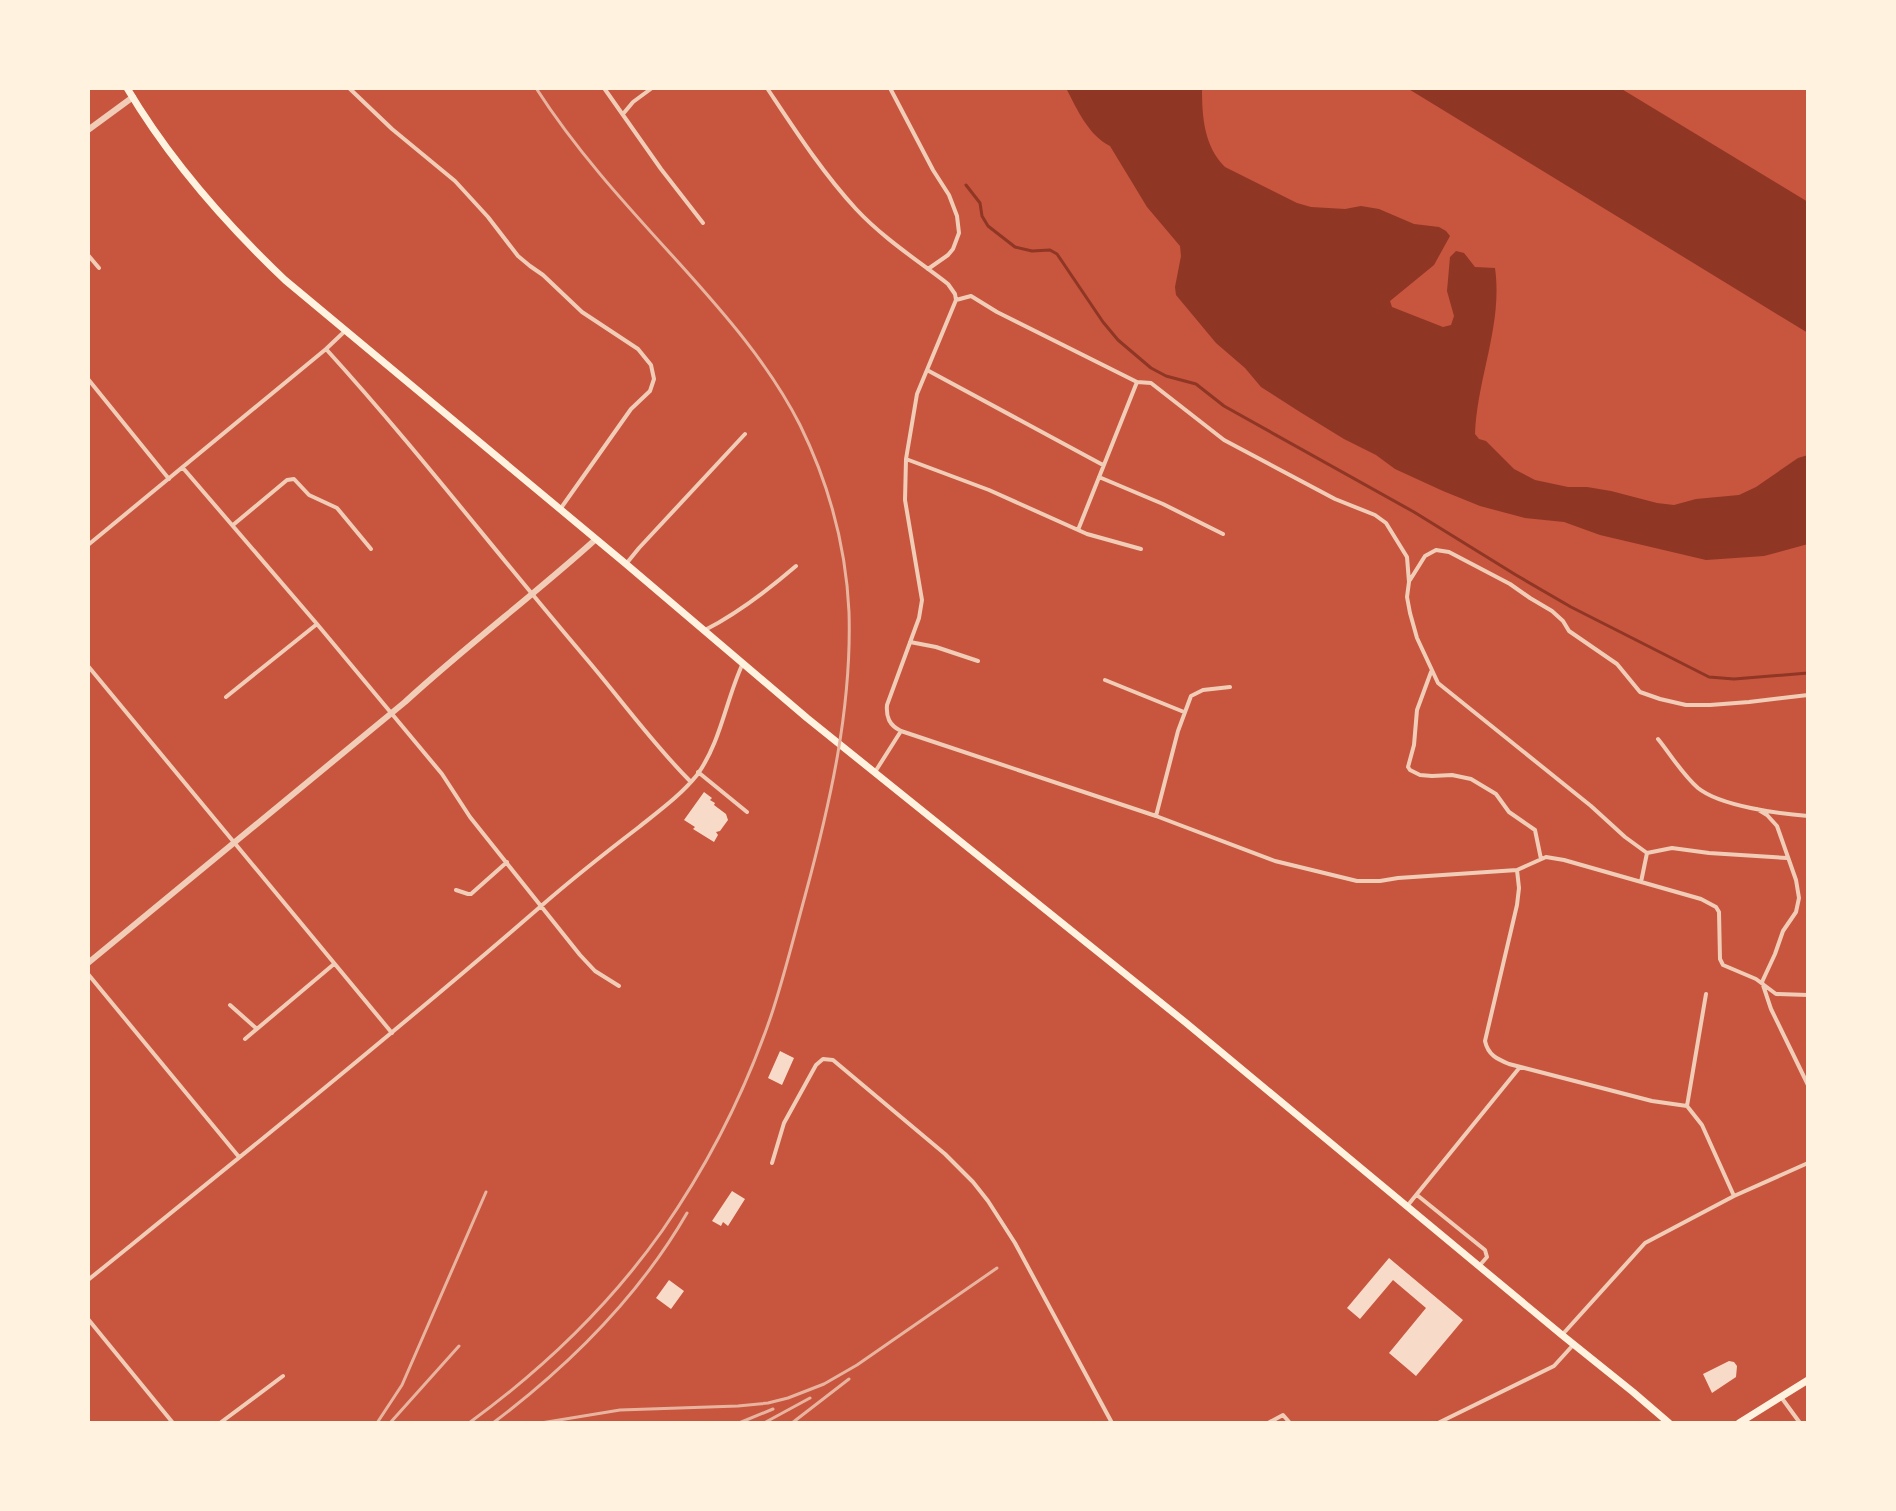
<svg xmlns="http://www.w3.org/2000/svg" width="1896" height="1511" viewBox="0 0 1896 1511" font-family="Commissioner,sans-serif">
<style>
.water{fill:#8f3625}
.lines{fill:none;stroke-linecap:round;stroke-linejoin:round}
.stream{stroke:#8f3625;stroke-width:3}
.building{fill:#f7dbc8}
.minor{stroke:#f1ccb7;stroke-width:4}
.tertiary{stroke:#f1ccb7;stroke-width:6}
.primary{stroke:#fff3e0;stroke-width:7}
.rail{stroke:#e9b49f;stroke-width:3}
</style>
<rect width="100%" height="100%" fill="#c8553d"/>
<path class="water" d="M1066,88H1202C1202,117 1204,146 1225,167L1297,203L1311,207L1345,209L1361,206L1379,209L1414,224L1439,227L1446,231L1450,236L1434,265L1390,301L1392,307L1443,327L1451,325L1454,316L1447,291L1450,257L1456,251L1464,253L1475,267L1495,268C1503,325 1477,378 1475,434L1479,439L1486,441L1514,469L1535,480L1568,487H1587L1611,491L1657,503L1674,505L1696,499L1739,495L1756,487L1798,458L1808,455V544L1764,556L1706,560L1600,535L1564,522L1525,518L1480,506L1443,491L1395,469L1376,455L1344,439L1300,412L1261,387L1245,368L1216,343L1176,295L1175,287L1181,256L1180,246L1147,207L1110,146C1088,135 1077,109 1066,88Z
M1407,88H1620L1808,202V333Z"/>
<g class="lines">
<path class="stream" d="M966,185L980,203L982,216L988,226L1015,247L1032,251L1050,250L1057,254L1103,322L1118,340L1151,368L1166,376L1196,384L1224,406L1414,512L1516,575L1571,607L1709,677L1734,679L1808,673"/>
</g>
<path class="building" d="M704,792L712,798L710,800L715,803L714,805L726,814L728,820L720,831L716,832L718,835L714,842L693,829L695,827L684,820Z
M780,1051L794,1058L782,1085L768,1078Z
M732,1191L745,1199L728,1226L723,1222L721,1226L712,1221Z
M1389,1258L1463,1320L1416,1376L1389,1353L1426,1308L1393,1280L1360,1319L1347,1308Z
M669,1280L684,1291L671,1309L656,1298Z
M1729,1361L1734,1362L1737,1366L1736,1377L1712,1393L1703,1374Z"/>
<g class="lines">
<path class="minor" d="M349,88L392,129L455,181L488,217L518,256L530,266L543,275L582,312L638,349L651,365L654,379L650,391L631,409L561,508
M604,88L661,169L703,223
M767,88C795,130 822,172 856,209C883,238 917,260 948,284L955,294L956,300L917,394L906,459L905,500L922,600L919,618L887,705C886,717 889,725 901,731
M890,88L933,170L949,195L957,216L959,233L953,249L948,255L928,269
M623,114L633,102L652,88
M88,255L99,268
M956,300L971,296L997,312L1137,382L1151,383L1224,440L1335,499L1375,515L1386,523L1407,557L1409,582L1407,597L1410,613L1417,638L1438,683L1591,806L1625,837L1647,853L1641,882
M326,349C416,448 497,554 584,656C620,698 652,743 690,781
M927,370L1103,465
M88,379L169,479
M906,459L989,490L1087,534L1141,549
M183,468L317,624L442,774L470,817L580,955L595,971L619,986
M1099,477L1163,504L1223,534
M233,525L287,480L294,479L309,495L337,508L371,549
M1078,530L1137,382
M88,545L326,349L345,331
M626,564L639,548L745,434
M1410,580L1425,556L1436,550L1449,552L1510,584L1530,598L1552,611L1563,621L1569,631L1617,664L1640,692L1660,699L1686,705H1710L1749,702L1808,695
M705,630C738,613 768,590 796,566
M910,642L936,647L978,661
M88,666L392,1033
M1431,672L1417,710L1414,745L1408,767L1410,770L1420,775L1432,776L1452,775L1471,779L1496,794L1509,812L1535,830L1541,859
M1105,680L1184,712
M226,697L317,624
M1658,739C1671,755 1682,774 1698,788C1720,806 1780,814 1808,816
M698,772L747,812
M875,772L901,731L1156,816L1275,861L1357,881H1380L1398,878L1517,870L1546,857L1564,860L1701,899L1716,907L1719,912L1720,959L1723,965L1756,979L1776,994L1808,995
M1757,809L1767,815L1777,826L1796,880L1799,898L1796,912L1783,931L1775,954L1762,982L1771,1009L1808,1085
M1156,816L1178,731L1191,696L1203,690L1230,687
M1647,853L1672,848L1709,853L1787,858
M1517,870L1519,888L1517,905L1485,1041C1488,1055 1497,1059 1509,1064L1652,1101L1687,1106L1702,1125L1734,1196
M456,890L468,894H471L507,862
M88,974L239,1157
M230,1005L257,1029
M245,1039L334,964
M1687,1106L1706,994
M772,1163L784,1123L816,1065L823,1059L833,1060L945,1154L973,1182L988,1201L1015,1243L1112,1423
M1417,1195L1485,1250L1487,1257L1480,1265
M1408,1205L1520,1067
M88,1280C240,1157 392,1035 540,907C572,879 605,853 639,827C659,811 681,795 697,775C721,742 726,699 743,663
M88,1319L173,1423
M1562,1335L1645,1243L1734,1196L1808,1163
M1781,1397L1800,1423
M220,1423L283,1376
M1268,1423L1283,1415L1290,1423
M1438,1423L1554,1366L1574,1344"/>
<path class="tertiary" d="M88,130L133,97
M88,963L405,702C467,645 534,595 596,539"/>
<path class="primary" d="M127,88C169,159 225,223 285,280L626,564L807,718L1185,1022L1562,1335L1633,1392L1669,1423
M1739,1423L1808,1380"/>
<path class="rail" d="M377,1423L402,1385L486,1192
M390,1423L459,1346
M469,1423C543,1369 609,1306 662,1231C708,1165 745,1092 771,1016C784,977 794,936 805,896C830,804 852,708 849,612C846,546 829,484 800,425C769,364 724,313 679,263C628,207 577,152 536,88
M493,1423C570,1365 639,1296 687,1213
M541,1423L620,1410L738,1406L768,1403L788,1398L824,1384L857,1365L997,1268
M739,1423L773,1409
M764,1423L810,1398
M792,1423L849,1379"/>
</g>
<rect width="1896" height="1511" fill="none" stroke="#fff3e0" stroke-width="180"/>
</svg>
